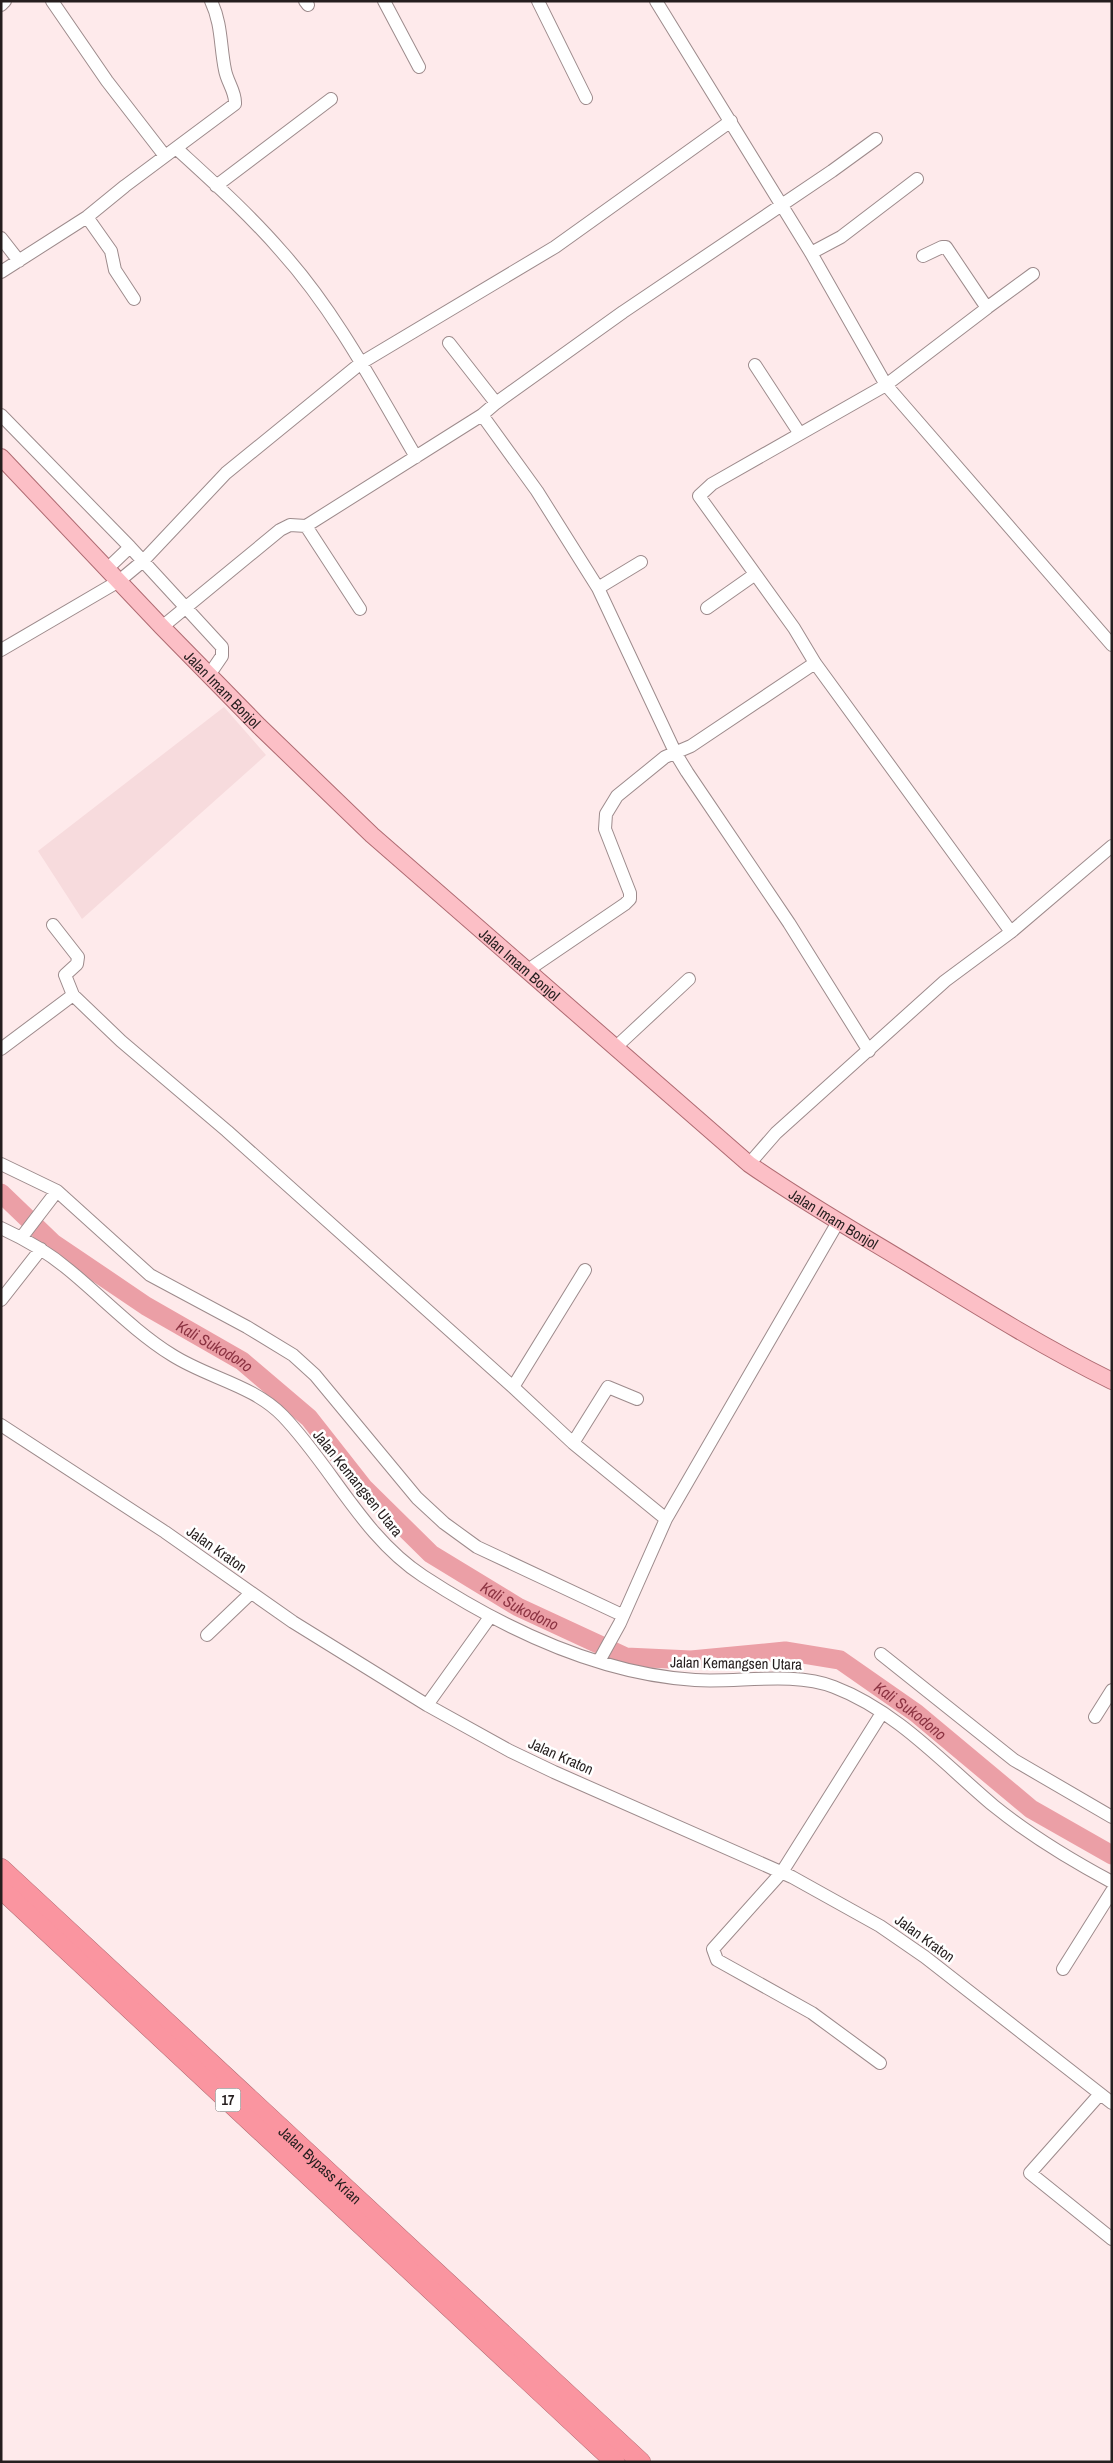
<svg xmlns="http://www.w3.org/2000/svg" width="1113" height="2463" viewBox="0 0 1113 2463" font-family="'Archivo Narrow',sans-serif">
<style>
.built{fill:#f7dbdd}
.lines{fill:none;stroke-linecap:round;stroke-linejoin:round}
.river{stroke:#eb9fa6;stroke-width:19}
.minor-casing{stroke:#9d8b8c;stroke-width:14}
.major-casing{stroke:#af6b72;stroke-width:18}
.highway-casing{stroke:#af6b72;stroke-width:20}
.minor{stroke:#fff;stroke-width:12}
.major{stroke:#fcbfc6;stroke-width:16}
.highway{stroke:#fa95a0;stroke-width:19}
.labels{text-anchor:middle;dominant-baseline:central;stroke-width:5;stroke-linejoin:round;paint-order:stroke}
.shield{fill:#fff;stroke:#666262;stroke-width:1}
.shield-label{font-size:14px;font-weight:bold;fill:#251e1e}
.street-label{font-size:15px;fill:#251e1e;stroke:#fff}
.water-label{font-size:16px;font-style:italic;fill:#8c3342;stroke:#fff}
</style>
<rect width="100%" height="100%" fill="#feeaeb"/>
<path class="built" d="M224,707L266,755L82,919L38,851Z"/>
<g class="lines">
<path class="river" id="s1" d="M1,1193L53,1243L146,1306L242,1361L309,1418L364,1488L431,1554L518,1607L626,1657L691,1660L785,1651L840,1660L916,1713L1031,1809L1112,1855"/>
<defs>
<path id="minor" d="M52,1L107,81L165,156
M305,1L308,5
M384,1L419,67
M538,1L586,98
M656,1L811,253L886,385L1112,645
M1,5L5,1
M176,148C212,181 249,214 281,251C336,312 375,387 416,457
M216,186L331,99
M87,217L111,251L115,270L134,299
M1,238L19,261
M811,253L841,237L917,179
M923,256L942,247H946L987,308L886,385L712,484L699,496L794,628L815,663L1011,932
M1,272L87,217L125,186L235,104C236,92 227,82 225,70C220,46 222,24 211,1
M988,307L1033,274
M449,343L496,403
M755,365L800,434
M1,415L130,547L222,647V656L209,675
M482,415L537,491L598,588L676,754L687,772L789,923L869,1051
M306,526L360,609
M108,568L130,547
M598,588L641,562
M707,608L754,575
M162,627L280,530L290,525L306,526L482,415L496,403L623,312L832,171L876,139
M1,650L119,581L143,561L226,473L361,363L555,247L731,121
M53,925L78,957L77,964L65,975L73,995L121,1041L227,1131L513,1387L573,1443L666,1519
M528,970L625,904L630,899V893L605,829L606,814L617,796L665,757L691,746L815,663
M616,1047L689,979
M1,1049L73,995
M1,1164L57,1191L150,1275L247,1327L293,1355L315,1375L417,1498L444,1523L477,1547L622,1615
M749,1164L776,1133L945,981L1011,932L1112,846
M1,1228C25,1239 49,1253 69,1270C103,1298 135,1332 172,1355C208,1378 253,1385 283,1416C332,1467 363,1537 423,1576C504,1629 597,1674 695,1680C738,1683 793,1671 834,1687C897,1711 944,1764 994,1806C1031,1836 1071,1860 1112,1882
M21,1238L57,1191
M1,1300L41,1249
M513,1387L585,1270
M1,1425L165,1532L293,1622L427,1705L510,1751L554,1772L792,1877L880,1926L925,1957L1112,2103
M573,1443L608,1387L637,1399
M207,1635L251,1593
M881,1654L1014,1760L1112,1817
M599,1661L620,1623L666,1519L838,1222
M427,1705L490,1617
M1095,1717L1112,1690
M1063,1969L1112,1891
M880,2063L812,2013L717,1960L713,1949L782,1872L882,1713
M1100,2094L1030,2173L1112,2239"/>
<g id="major">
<path id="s2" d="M1,457L162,627L259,726L372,835L749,1164C802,1201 858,1233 914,1267C979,1307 1043,1347 1112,1381"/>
</g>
<g id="highway">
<path id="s3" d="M1,1868L641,2462"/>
<path d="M1,1889L615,2462"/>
</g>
</defs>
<use href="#minor" class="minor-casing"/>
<use href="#major" class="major-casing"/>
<use href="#highway" class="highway-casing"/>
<use href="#minor" class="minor"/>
<use href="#major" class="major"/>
<use href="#highway" class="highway"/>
</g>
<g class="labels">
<rect class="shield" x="215.5" y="2088.5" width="25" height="23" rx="4"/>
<g class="shield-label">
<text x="228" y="2100">17</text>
</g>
<g class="street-label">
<text stroke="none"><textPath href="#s2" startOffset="321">Jalan Imam Bonjol</textPath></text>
<text stroke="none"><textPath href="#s2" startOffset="726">Jalan Imam Bonjol</textPath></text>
<text stroke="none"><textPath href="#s2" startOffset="1131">Jalan Imam Bonjol</textPath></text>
<text transform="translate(358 1483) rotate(51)">Jalan Kemangsen Utara</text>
<text transform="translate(217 1549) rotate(35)">Jalan Kraton</text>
<text transform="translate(736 1663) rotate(1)">Jalan Kemangsen Utara</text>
<text transform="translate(561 1756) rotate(24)">Jalan Kraton</text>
<text transform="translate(925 1938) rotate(36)">Jalan Kraton</text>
<text stroke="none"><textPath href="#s3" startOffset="436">Jalan Bypass Krian</textPath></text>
</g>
<g class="water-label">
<text stroke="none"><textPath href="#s1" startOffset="264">Kali Sukodono</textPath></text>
<text stroke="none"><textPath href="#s1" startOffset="669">Kali Sukodono</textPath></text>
<text stroke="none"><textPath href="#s1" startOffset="1089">Kali Sukodono</textPath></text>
</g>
</g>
<rect width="1113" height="2463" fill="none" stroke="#251e1e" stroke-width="5"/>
</svg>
